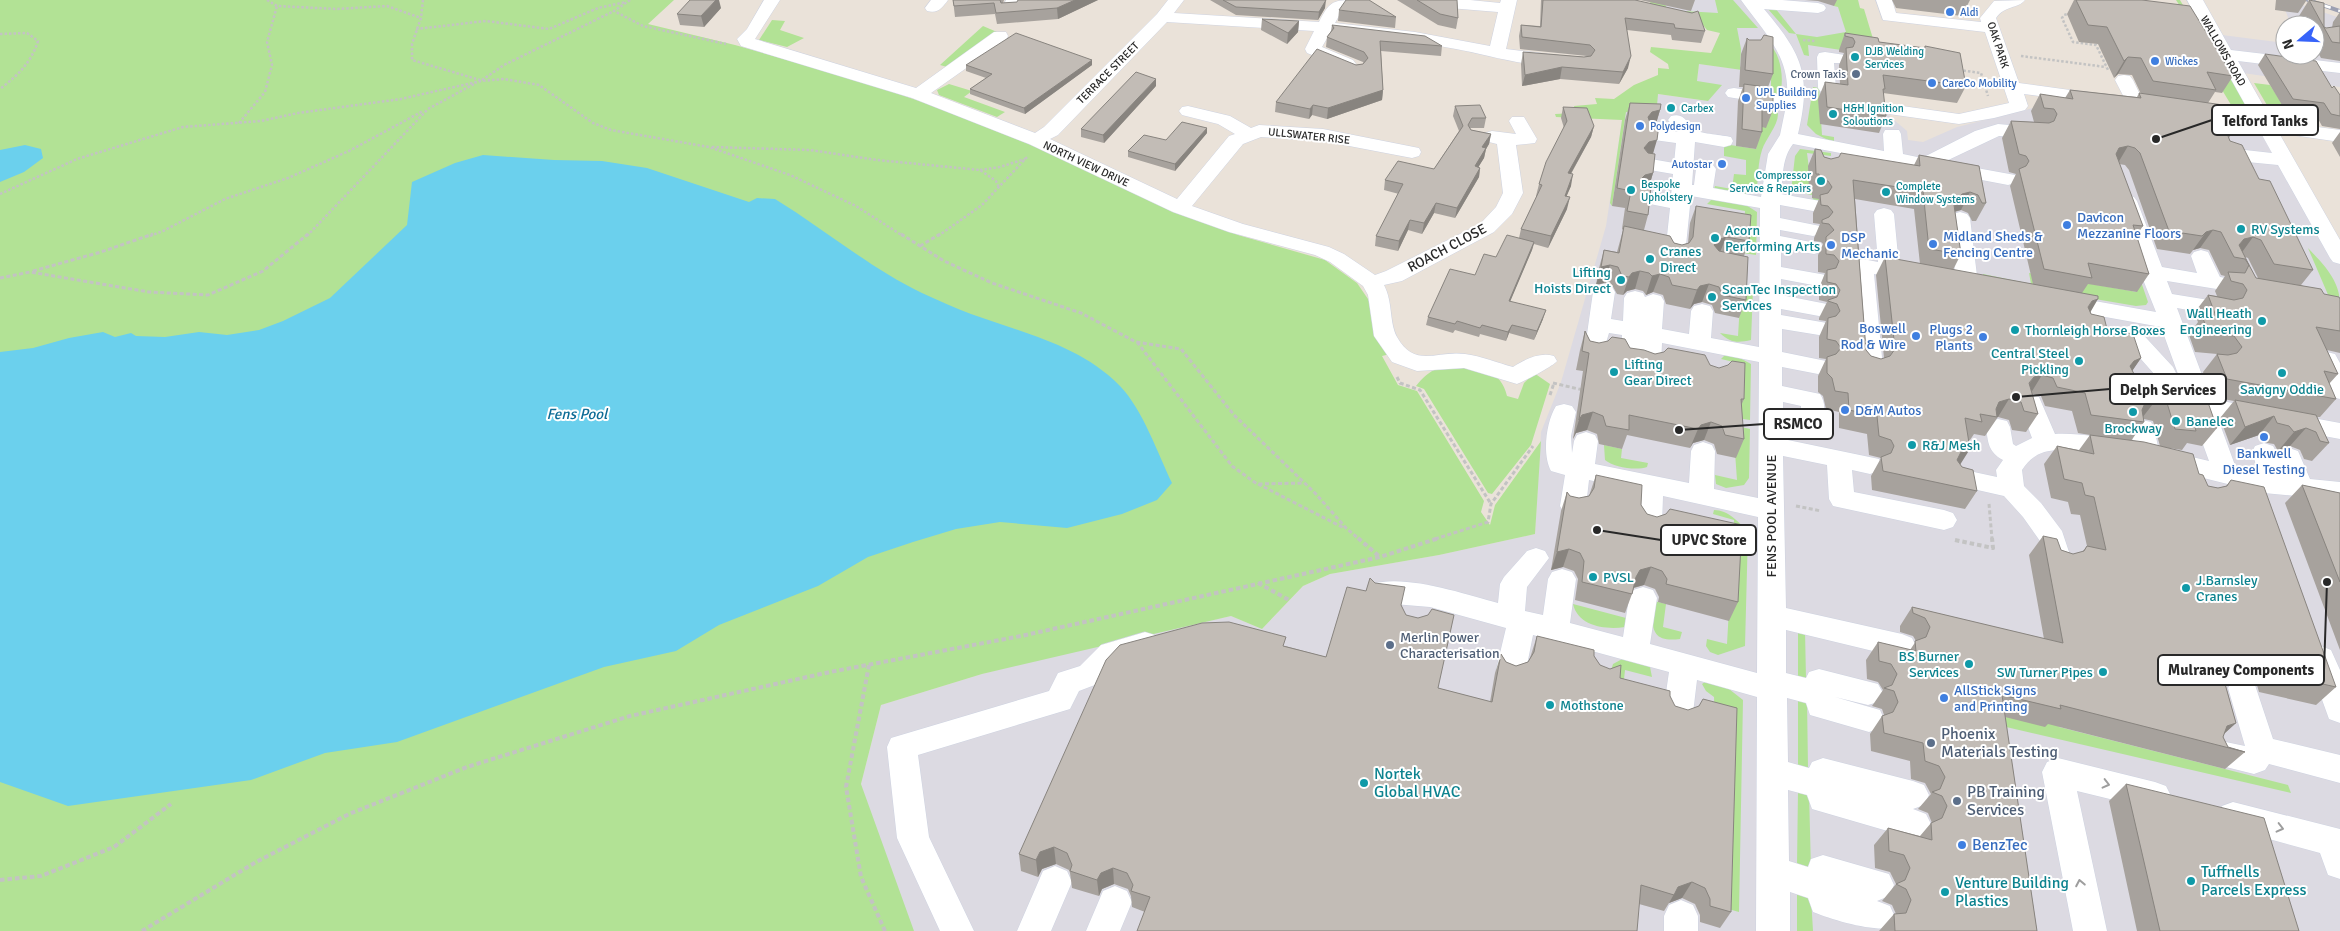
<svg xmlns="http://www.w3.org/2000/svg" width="2340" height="931" viewBox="0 0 2340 931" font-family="Signika,sans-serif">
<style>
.industrial{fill:#dcdae2}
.green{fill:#b2e295}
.water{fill:#6bd0ed}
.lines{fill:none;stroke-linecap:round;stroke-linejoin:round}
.minor-casing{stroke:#ced3e1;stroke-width:1}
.path-far2{stroke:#c3c3c3;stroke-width:2.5;stroke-dasharray:2.5 2;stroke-linecap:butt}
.path-far1{stroke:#c3c3c3;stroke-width:3;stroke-dasharray:4 2.5;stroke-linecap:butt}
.path{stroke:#c3c3c3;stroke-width:4;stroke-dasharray:4.5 3;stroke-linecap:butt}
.minor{fill:#fff;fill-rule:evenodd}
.rail-casing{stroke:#9ca0b2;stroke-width:4}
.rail{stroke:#fff;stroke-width:2.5;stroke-dasharray:8;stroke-linecap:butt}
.wall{fill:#a7a29d;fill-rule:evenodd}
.shaded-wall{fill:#88847f}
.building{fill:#c2bcb6;stroke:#88847f}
.oneway{stroke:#9e9e9e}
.shop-dot{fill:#3f7fe0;stroke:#fff;stroke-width:2}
.culture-dot{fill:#0f9aa8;stroke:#fff;stroke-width:2}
.service-dot{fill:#5c6f8a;stroke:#fff;stroke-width:2}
.labels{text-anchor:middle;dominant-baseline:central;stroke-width:4;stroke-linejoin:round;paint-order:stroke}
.far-shop-label{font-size:11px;fill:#366cbe;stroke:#fff;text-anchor:start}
.far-street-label{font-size:11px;fill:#282828;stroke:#fff}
.far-culture-label{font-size:11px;fill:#0d838f;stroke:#fff;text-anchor:start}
.far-service-label{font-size:11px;fill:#4e5e75;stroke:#fff;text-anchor:end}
.shop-label{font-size:14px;fill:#366cbe;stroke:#fff;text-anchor:start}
.culture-label{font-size:14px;fill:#0d838f;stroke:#fff;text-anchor:start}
.street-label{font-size:14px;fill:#282828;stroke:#fff}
.service-label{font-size:14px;fill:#4e5e75;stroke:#fff;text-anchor:start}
.water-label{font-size:15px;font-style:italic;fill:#0d6c96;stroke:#fff}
.near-service-label{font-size:16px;fill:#4e5e75;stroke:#fff;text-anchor:start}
.near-culture-label{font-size:16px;fill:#0d838f;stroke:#fff;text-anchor:start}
.near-shop-label{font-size:16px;fill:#366cbe;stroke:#fff;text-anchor:start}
.leader{fill:none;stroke:#282828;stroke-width:2}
.callout-dot{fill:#282828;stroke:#fff;stroke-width:2}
.callout{fill:#fff;stroke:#282828;stroke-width:2}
.callout-label{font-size:15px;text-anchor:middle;font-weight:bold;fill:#282828}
</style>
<rect width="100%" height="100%" fill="#eae2d9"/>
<path class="industrial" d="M1664,0H1858L1880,108L1907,131L1908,140L1923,142L1957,127L2069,99L2130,112L2266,126L2340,258V931H907L861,784L881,705L982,674L1076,650L1231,616L1262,629L1303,586L1330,574L1439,555L1535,534L1541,432L1561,382L1606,226L1622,120L1626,112L1657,94L1708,101L1697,81L1699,64L1729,68L1730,28L1667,10Z
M2288,0L2340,18V87L2236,72L2214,34L2285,43V55H2315V25H2291L2284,7Z"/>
<path class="green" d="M0,0H674L648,24L735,45L864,82L928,104L1029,144L1182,213L1238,235L1325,260L1357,283L1368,299L1390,354L1382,356L1398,385L1417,391L1484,501L1481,512L1490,525L1495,505L1541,441L1535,534L1439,555L1330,574L1303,586L1262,629L1231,616L982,674L881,705L861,784L914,931H0Z
M1664,0L1667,10L1718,13L1715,0H1733L1758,28H1737L1741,49L1740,67L1772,47C1781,57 1785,83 1779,95L1767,96L1771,86V74L1699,64L1697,81L1722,85L1708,101L1658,94L1656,117L1626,112L1612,206L1610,203L1622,120L1556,117L1555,114L1576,113L1574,106L1597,104L1595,98L1614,99L1634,85L1658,75V68L1669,69L1668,64L1650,52L1651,47L1711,53L1720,33L1707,30L1703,25L1652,5L1649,1Z
M1832,0H1858L1860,8L1864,9L1877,52L1874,55L1808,45L1809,56L1804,55L1796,34L1789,33L1768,9L1775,8L1796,34L1817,37L1846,32L1838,7L1834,6Z
M2176,0H2180L2190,17L2197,18L2257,125L2242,123L2181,22L2187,17Z
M772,20L785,21L780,30L804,38L787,47L759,40Z
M983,26L997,32L947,67L940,65Z
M2254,83L2270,85L2295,124L2271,112Z
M949,84L972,91L964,97L1005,112L997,117L939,95L937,90Z
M1813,87L1819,88L1822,135L1834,137V143L1816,134L1807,125Z
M1767,101C1792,112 1767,134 1762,150C1758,162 1758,177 1757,189L1745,194L1714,189L1715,186L1732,189L1734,174L1746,175V160L1724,156V144L1756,149Z
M1800,149L1831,153V156L1807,153L1812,192L1846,205L1813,200L1812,195L1791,191L1795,156Z
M2102,168L2148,302L2146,305L2136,306L1983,280V274L2031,284L2029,273L2137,292Z
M1712,199L1746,205L1757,212L1756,255L1743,253L1745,211L1707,204Z
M2308,248C2323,264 2340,280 2340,304H2332Z
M1741,288L1753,290L1751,340C1738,343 1730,343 1720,333L1738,336Z
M1725,355L1738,357L1751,364L1750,420L1736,418L1738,363L1721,359Z
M1458,365C1481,371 1501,369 1507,396L1518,399L1524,383L1534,373L1550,384L1531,445L1492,494L1488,493L1424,389L1416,386C1430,369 1436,368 1458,365Z
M1733,425L1750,429L1749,478L1744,485L1726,488L1716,484L1715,475L1737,480Z
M1604,445L1622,449L1621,458L1648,463L1647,467C1636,471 1613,467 1605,460Z
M1714,510C1728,510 1739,522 1748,532L1745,646L1718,655L1710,652L1706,646L1707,639L1727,644L1734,520L1713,514Z
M1654,601L1666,604L1663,627L1682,632L1680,639C1648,643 1652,624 1654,601Z
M1573,604L1626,618L1625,627C1605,630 1578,626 1573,604Z
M1805,630L1806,679L1798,676V632Z
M1626,657L1641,661L1650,667L1652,677L1625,670L1622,698L1610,674L1613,664Z
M2033,658L2059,727L2288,785L2291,793L1989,723L1988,713Z
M1705,682H1720L1743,700L1739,912L1721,907L1714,697L1706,691L1702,684Z
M1807,699L1808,768L1798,765V701Z
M1798,790L1809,793L1811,869L1797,866Z
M1797,893L1811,897L1813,931H1797Z"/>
<path class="water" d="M25,145L41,149L43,158L24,172L0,182V150Z
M483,155L554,160L602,161L647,168L749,202L757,198L775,199C824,229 870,268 922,293C938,300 955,308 971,314C1023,333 1080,345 1120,386C1143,410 1158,454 1172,483L1157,500L1122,514L1067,528L1000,522L956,529L913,542L868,557L818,586L719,625L676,651L604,667L397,742L325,753L251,780L68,806L0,782V352L33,348L69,338L103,332L115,337L131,333L136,336L165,337L199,332L227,335L259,330L283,321L330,298L407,225L412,182L455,163Z"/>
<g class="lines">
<defs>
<path id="minor" d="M764,0H780L755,39L916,88L994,32H1006L1008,36L1006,40L931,93L1035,133L1044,127L1157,14L1168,0H1184L1174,13L1319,22C1329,3 1331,0 1353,0L1341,12L1335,23L1415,32L1490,46L1498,12L1413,5L1407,3L1405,0H1470L1500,3L1501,0H1517L1506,49L1563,56L1566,60L1563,64C1535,70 1485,54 1456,49C1415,41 1372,36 1330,33L1322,47L1353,60L1356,64L1353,68L1347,69L1307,53L1305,49L1314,31L1167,22L1058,135L1050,139L1177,199L1229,136L1235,134L1218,124L1182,115L1179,111L1182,107L1188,106L1230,116L1251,128L1259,125L1323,129L1419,148L1421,152L1419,156L1412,158L1323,141L1261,137L1243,144L1192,206L1243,224L1329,247L1344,254L1375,275L1386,271L1480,224L1496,207L1503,193L1497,144L1485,141L1483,137L1485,133L1492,131L1516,134L1509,121L1512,117H1524L1537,139L1535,143L1516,145L1523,193L1512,214L1494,232L1402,281L1384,285C1393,302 1389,322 1397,337C1415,369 1437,350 1465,354C1481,356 1498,363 1513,367C1525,359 1540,352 1554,356L1557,361C1555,365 1523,382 1517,384L1464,368L1417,371L1392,362L1374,336L1368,295L1363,286L1330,262L1315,255L1229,232L1173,212L1029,144L912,98L741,46L737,39L747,29Z
M931,0H948C942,8 938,14 927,11L925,8Z
M1006,0H1022L1016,12H1004L1002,9Z
M1741,0H1782L1818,3L1824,5L1826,8L1824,11L1818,13L1764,9C1802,54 1812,75 1798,134L1884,151L1883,134L1885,130H1899L1901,134L1903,154L1922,158L1975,131L1998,124L2044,128L2046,132L2044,136L2037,138L1999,136L1944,162L2015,175L2018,179L2015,183L2008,185L1793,144C1782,158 1783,176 1781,194L1820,201L1823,205L1820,209L1813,211L1780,205V218L1820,226L1823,230L1820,234L1813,236L1780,230V236L1821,244L1824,248L1821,252L1814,254L1781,248V267L1826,275L1829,280L1826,285L1818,286L1781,279V295L1827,304L1830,309L1827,314L1819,316L1781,309V315L1827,323L1830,328L1827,333L1819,335L1782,329V352L1826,361L1830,366L1826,371L1818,374L1782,367V386L1820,394C1825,402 1826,411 1821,419L1813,421L1805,419L1801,413V406L1783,402V439L1879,459L1882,465L1879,471L1870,474L1852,470L1854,492L1944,510L1953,513L1957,520L1953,527L1944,530L1833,506L1829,499L1827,465L1783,456L1786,608L1902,634L1912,638L1916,646L1912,654L1902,658L1786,630V673L1806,678L1809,672L1819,669L1878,684L1883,693L1878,702L1868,705L1835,697L1880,710L1884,719L1880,728L1869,732L1810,715L1806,703L1787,698L1788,762L1809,768L1812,762L1823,758L1913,781L1924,785L1929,795L1924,805L1913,809L1926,814L1931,824L1926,834L1915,839L1812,809L1807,795L1788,790L1789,861L1808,867L1811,859L1823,855L1889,874L1894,885L1889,896L1877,901L1890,906L1895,917L1890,928C1870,931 1833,920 1813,912L1808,898L1790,892V931H1756L1757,697L1697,680L1693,713L1689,722L1678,726L1667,722L1663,713L1669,672L1533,635L1526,670L1521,678L1511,682L1501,678L1496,670L1506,628L1430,607L1382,603L1372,600L1368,592L1372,584C1406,574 1464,594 1498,603L1500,584L1504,577L1527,551L1536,548L1545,551L1549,558L1527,587L1525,611L1543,615L1548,579L1552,572L1562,569L1572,572L1576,579L1570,623L1623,637L1629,598L1633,590L1643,587L1653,590L1657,598L1650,644L1757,673L1758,517L1663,496L1662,524L1658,531L1649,534L1640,531L1636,524L1638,491L1589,480L1586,506L1582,513L1573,515L1564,513L1560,506L1565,475L1551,471C1542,455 1546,422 1556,406L1564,404L1572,406L1576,412L1571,436L1572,453L1574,441L1577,435L1586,432L1595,435L1598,441L1595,464L1689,483L1691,451L1694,445L1703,442L1712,445L1715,451L1714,489L1758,498L1759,362L1662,343L1661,364L1657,369L1649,371L1641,369L1639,366L1632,367L1624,365L1621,360L1622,335L1609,333L1605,346L1597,348L1589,346L1586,341L1593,292L1596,287L1604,285L1612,287L1615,292L1611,319L1623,321L1624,298L1627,293L1635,291L1643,293L1645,297L1653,294L1661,296L1664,301L1662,329L1689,334L1691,311L1694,306L1702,304L1710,306L1713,311L1711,338L1759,347L1760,208L1691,196L1685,255L1682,259L1675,261L1668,259L1665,255L1670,208L1640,202L1637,198L1640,194L1647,192L1671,196L1673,174L1644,169L1641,165L1644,161L1651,159L1674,163L1676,143L1647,139L1645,135L1647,131L1654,129L1678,132L1668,120L1671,116C1685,112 1686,123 1696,130C1701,134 1723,135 1731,137L1733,141L1731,145L1724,147L1695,142L1692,185H1694L1696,169L1699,165L1706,163L1713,165L1716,169L1713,188L1761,197L1768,154L1780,135L1786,106L1734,98L1728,97L1725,93L1728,89L1734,88L1787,96C1790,55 1762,30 1741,0Z
M1876,0H1892L1896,13L1981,22L1980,18L1994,1L2025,0C2018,9 2005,5 1996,18L2019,83L2099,94L2105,95L2108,99L2105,103L2099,104L2024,94L2028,106L2025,110L1994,118L1959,124L1889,114L1886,110L1889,106L1895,105L1959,114L2009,103L1985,32L1883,20Z
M2187,0H2203L2231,50L2340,63V73L2238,61L2272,121L2340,130V142L2279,133L2340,240V264L2333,262L2330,258L2278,165L2227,160L2220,158L2218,154L2220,150L2227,148L2272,153Z
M1825,52L1845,55L1847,59L1845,63H1834L1836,88L1833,92H1821L1818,88L1817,57L1819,53Z
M2124,75L2130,76L2133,80L2145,105L2142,109H2130L2115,80L2118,76Z
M2127,195L2134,197L2137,201L2162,267L2197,273L2191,256L2194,252L2201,250L2208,252L2220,277L2231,279L2234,284L2231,289L2223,290L2167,281L2172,294L2221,302L2229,304L2232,309L2229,314L2221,316L2177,308L2211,399L2340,423V439L2217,416L2236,468L2259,474L2252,452L2255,446L2264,443L2273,446L2278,455L2280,451L2289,448L2298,451L2310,479L2340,482V500L2264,493L2163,468L2153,463L2148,465L2139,462L2136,456L2130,428L2133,422L2142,420L2151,422L2154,428L2159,451L2163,450L2209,461L2185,395L2182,400L2174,402L2141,396L2137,390L2141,384L2149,382L2158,384L2155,375L2118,333L2121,328L2129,326L2137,328L2173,367L2182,385L2161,327L2061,309L2053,307L2050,302L2053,297L2061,295L2156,312L2140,272L2117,201L2120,197Z
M1884,208L1891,210L1894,214L1899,266L1922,270L1925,275L1922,280L1914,281L1874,274L1883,368L1879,373L1871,376L1863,373L1859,368L1852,265L1856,261L1863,259L1878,262L1874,214L1877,210Z
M1960,212L1967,214L1970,218L1978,284L1975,289L1967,290L1959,289L1956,284L1950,218L1953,214Z
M2327,352L2335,354L2340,363V399L2332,397L2316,359L2319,354Z
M2031,395L2039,397L2055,434C2079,433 2103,437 2126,444L2129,450L2126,456C2093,466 2048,429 2022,470L2024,486L2041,503L2062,531L2072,561L2069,568L2059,571L2049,568L2040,541L2023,517L2004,496L1951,484L1947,478L1951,472L1960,469L1997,477L1996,470L2003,460C1988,452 1988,442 1986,427L1989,421L1998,419L2007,421L2010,427L2013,444L2016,446L2032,438L2019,403L2023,397Z
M1145,632L1155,635L1159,643L1155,651L1121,662L1100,683L1079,691L1070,709L918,755L929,837L974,931H940L897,838L887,747L891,738L1049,691L1058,673L1080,666L1101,645Z
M2321,646L2331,650L2340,670V723L2329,719L2307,658L2311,650Z
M2243,676L2253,679L2273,739L2340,755V783L2269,764L2265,770L2254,774L2210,763L2206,754L2210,745L2221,741L2245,746L2228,688L2233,679Z
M2058,758L2155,782L2166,786L2171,796L2166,806L2155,810L2077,791L2107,931H2073L2042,772L2047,762Z
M2233,802L2340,829V879L2328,875L2320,853L2222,826L2217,816L2222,806Z
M1055,866L1067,871L1072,882L1051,931H1017L1043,871Z
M1115,886L1127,891L1132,902L1120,931H1086L1103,891Z
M1681,900L1693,905L1698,916V931H1664V916L1669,905Z"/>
</defs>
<use href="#minor" class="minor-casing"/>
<path class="path-far2" d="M267,0L277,6L337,9L387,6L421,18
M423,0L421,18L412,44V60L480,80
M630,0L614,11L643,26L726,44
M2071,13L2064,15L2062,18L2073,42L2096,45L2108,70
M416,29L486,21L549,29L598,8L626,2
M0,34L27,33L38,41C31,63 18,75 0,89
M1803,40L1816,41
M2021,56L2106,67
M1959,70L1981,73L1988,96
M482,80L504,65L614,11
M239,123L265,92L272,65L267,42L277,6
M712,147L810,150L877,160L980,170L996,181L999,188
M980,170L1000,167L1025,159
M0,194L77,159L183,127L261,121L298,113L401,99L481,81L504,79L539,85L593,123L611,130L709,147L790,175L856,206L903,236
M150,236L163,231L225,199L288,178L349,151L423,111
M307,236L428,109L476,83
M938,236L982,205L1028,156"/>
<path class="path-far1" d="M901,234L944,261L992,283L1081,313L1136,342L1181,349L1234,415L1315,493L1346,528L1359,539
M920,246L940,234
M33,271L101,252L153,234
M0,278L30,272L149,292L208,295L263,271L308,234
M1137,342L1232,466L1257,484L1304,483
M1397,377L1400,383L1420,390L1491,504
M1553,383L1583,390
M1550,395L1554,383
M1258,484L1344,528
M1989,504L1992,539
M1796,506L1821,511
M1435,539L1488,522L1491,504L1533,446"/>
<path class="path" d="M1358,538L1380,557
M1955,540L1993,548L1992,538
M1258,583L1289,600
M869,665L846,787L861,877L885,931
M0,880L41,876L114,847L171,804
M142,931L256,862L349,814L467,767L630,716L830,672L1021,636L1380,557L1439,538"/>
<use href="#minor" class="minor"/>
<defs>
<path id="rail" d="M2308,0L2340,11"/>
</defs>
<use href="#rail" class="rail-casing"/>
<use href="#rail" class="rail"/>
</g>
<path class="wall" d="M953,0H1004L1003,3L1098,0L1058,19L997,24L995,14L955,17Z
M1210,0H1323L1325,8L1318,20L1236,15Z
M1397,0H1457L1458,18L1456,29L1438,25Z
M1541,0H1635L1705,31L1701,43L1672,40L1671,35L1627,30L1628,68L1619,84L1560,79L1522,86L1521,64L1523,52L1584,57L1587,56L1520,49L1519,36L1521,25L1540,26Z
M1640,0H1695L1691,11Z
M1805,0H1837L1834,6L1818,1Z
M1892,0H1970L1962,16L1896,8Z
M2074,0H2142L2233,76L2222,93L2215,92L2208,103L2233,131L2229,138L2230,141L2259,179L2313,270L2301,285L2324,294L2340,299V353L2327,350L2338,374L2329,384L2336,399L2320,417H2317L2329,443L2312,461L2304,459L2300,450L2290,446L2278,451L2274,444L2261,442L2259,435L2230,445L2220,418L2234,401L2212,397L2203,372L2217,354L2195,352L2189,335L2198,322L2194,313L2208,295L2217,296L2215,291L2225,276L2221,275L2209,250L2200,248L2193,250L2190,254L2157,249L2129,170L2125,165L2119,164L2143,226L2136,236L2149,274L2137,292L2088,284L2082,293L2091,314L2107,329L2141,358L2132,371L2134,374L2149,381L2217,428L2202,446L2187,443L2182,450L2169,448L2199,474L2208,486L2218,488L2226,486L2231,480L2336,687L2316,705L2259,692L2255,678L2244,674L2236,676L2228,684L2225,683L2236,723L2224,734L2223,737L2228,747L2245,752L2225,769L2048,724L2045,727L2005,717L2037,931H1879L1894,914H1896L1892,905L1882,901L1896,884L1890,872L1875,868L1874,845L1888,828L1920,836L1931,823H1932L1928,813L1918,809L1931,794L1925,783L1911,779L1910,761L1871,751L1870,734L1882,716L1884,715L1882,709L1872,706L1883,690L1878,682L1867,679L1866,660L1878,642L1910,650L1916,641L1913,636L1900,632V626L1912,607L2044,639L2029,555L2043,536L2061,550L2073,554L2082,552L2087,546L2080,515L2071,514L2068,502L2051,498L2044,464L2057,446L2079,450L2090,435L2078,433L2072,411L2045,406L2041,396L2032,394L2038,414L2026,432L2012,430L2009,420L1998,417L1985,436L1974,434L1970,440H1968L1960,465L1977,491L1965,509L1872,490L1871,476L1881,458L1869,455L1867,434L1839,428V412L1826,409L1823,396L1818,392V376L1826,359L1819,358V337L1826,321L1819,320V318L1827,302L1819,300V288L1825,273L1818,272V255L1823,244L1821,242L1814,241V238L1820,224L1813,223V213L1819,199L1812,198V192L1809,191L1808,166L1815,149L1824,157L1831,159L1914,165L1919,155L1979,166L1986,203L1976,221H1972L1968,213L1961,210L1955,212L1961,254L1953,270L2033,284L2010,186L2016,174L2009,172L2002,138L2011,121L2034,122L2031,111L2040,94L2065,98L2070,90L2137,97L2139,93L2141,94L2132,75L2118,74L2114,78L2098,44L2079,42L2067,14ZM1855,199L1914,209L1920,264L1885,257L1876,275L1884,358L1881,359L1871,356L1866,350ZM2245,257L2248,258L2258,278H2256ZM2144,419L2153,421L2160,446L2131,441L2144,422Z
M2276,0H2306V1L2298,13L2275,10Z
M2309,0L2324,27L2326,28H2332L2333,22L2340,12V61L2321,58L2315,47V25H2303L2299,16Z
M721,8L704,27L680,25L677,14Z
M1339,10L1396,17L1395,28L1338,21Z
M1262,19L1299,21L1298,32L1287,44L1261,30Z
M1332,25L1442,46L1441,56L1381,51L1383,90L1382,100L1327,119L1312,115L1309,119L1275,112L1276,102L1356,65L1364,64L1363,62L1326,47L1327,37L1331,31Z
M1845,33L1879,42L1924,48L1925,46L1966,86L1957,103L1883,93L1886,116L1879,133L1820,124L1818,99L1825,82L1840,84L1839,65L1844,53L1839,52V50Z
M1747,38L1773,74L1768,87L1773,110L1766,128L1762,127V132L1756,149L1736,146L1738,101L1743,87H1739L1741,54Z
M2265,54L2332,88L2340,95V129L2322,126L2316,115L2285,110L2258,65Z
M966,65H1092L1025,114L970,94V89L986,78L966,71Z
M1156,86L1104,143L1081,137V129Z
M1630,103L1660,110L1656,124L1653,154V173L1649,187L1648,215L1644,230L1674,243L1682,245L1688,243L1690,223L1696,206L1749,241L1744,256L1746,300L1739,318L1715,313L1712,305L1702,302L1694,304L1690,309L1666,304L1663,295L1653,292L1646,295L1643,291L1635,289L1627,291L1623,295L1617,294L1612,285L1604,283L1596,285L1599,268L1604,250L1617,252L1623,230L1622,229L1625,208L1612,206L1625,120Z
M1455,106L1486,118L1484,128H1470L1471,130L1491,134L1489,144L1486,149L1484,158L1478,167L1480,168L1479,177L1455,218L1434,213L1422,234L1408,230L1398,251L1375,246L1376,236L1399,194L1384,190L1385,180L1434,169L1459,131L1453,116Z
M1563,107L1594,126L1591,137L1571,174V186L1566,196L1567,209L1548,248L1534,244L1532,250L1510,301L1543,319L1534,340L1509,333L1506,341L1480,334L1479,337L1455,330L1453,333L1426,325L1428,317L1496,257L1519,238L1521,229L1537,196H1536L1539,184L1564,128L1561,118Z
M2340,132V157L2332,143Z
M1207,133L1175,171L1128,157V151Z
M1585,331L1590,341L1599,343L1630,348L1655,354L1710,365L1744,399L1741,406L1744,439L1736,458L1717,454L1714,444L1704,440L1693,443L1690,448L1627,435L1622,449L1599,444L1597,434L1587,430L1576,433L1573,439L1583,371L1576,370L1580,350Z
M1596,475L1641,505L1647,514L1738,602L1729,621L1658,602L1659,597L1655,589L1644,585L1634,588L1632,594L1625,613L1575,600L1578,579L1574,571L1563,567L1551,570L1561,511L1567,492L1570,496L1579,498L1589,496Z
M2302,485L2340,493V650L2285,503Z
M1375,583L1401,605L1438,688L1490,702L1495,673L1501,654L1506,662L1516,666L1528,662L1530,658L1537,636L1594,656L1600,665L1620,678L1670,696L1731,912L1720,928L1700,922V915L1695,904L1682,898L1669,903L1664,911L1639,904L1145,912L1132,907L1131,896L1128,889L1114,884L1102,889L1099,896L1072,888L1070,873L1069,870L1056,864L1042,869L1038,877L1021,871L1019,854L1285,646L1326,657L1366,591Z
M2126,784L2299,931H2137L2109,801Z"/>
<path class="shaded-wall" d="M716,0H719L721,8L704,27L701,16Z
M1075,0H1098L1058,19L1057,8Z
M1326,0L1325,8L1318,20L1319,12Z
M1299,21L1298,32L1287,44L1288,33Z
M1631,56L1628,68L1619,84L1623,72Z
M2128,57L2118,74L2114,78L2124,61Z
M1092,60V65L1025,114L1024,108Z
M1562,67L1560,79L1522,86L1525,75Z
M1156,79V86L1104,143L1103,135Z
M1383,90L1382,100L1327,119L1328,108Z
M1313,105L1312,115L1309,119L1310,109Z
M1660,110L1655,127L1646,129L1648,117L1652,112Z
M1594,126L1591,137L1565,184L1568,173Z
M1207,128V133L1175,171V164Z
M1491,134L1489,144L1486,149L1484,158L1473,176L1475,166L1482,147Z
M1657,140L1652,157L1644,148L1649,142Z
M2128,146L2118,163L2108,166L2119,148Z
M1480,168L1479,177L1455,218L1457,208Z
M1653,173L1648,190L1640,180L1645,175Z
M1573,174L1571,186L1562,207L1565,196Z
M1970,192L1961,210L1952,212L1949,216L1958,199L1962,194Z
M1570,197L1567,209L1548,248L1551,236Z
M1436,203L1434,213L1422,234L1424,223Z
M1410,220L1408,230L1398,251L1399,241Z
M2213,230L2200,248L2193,250L2190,254L2206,232Z
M1726,237L1719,255L1714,245L1718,240Z
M2253,237L2240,255L2239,245L2244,239Z
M1534,242L1532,250L1507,309L1509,301Z
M1610,265L1604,283L1596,285L1601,267Z
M1640,271L1635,289L1627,291L1623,295L1629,277L1632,273Z
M1660,274L1653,292L1646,295L1652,276Z
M1709,284L1702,302L1694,304L1690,309L1697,290L1700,286Z
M2098,299L2087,318L2076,325L2092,301Z
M1546,310L1543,319L1534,340L1537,331Z
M1512,325L1506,341L1508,332Z
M2141,358L2128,377L2130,366L2134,361Z
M2042,375L2031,393L2023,395L2017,402L2034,377Z
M2009,399L1998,417L1990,416L1999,402Z
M2156,400L2142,418L2133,421L2145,403Z
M1593,412L1587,430L1576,433L1573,439L1579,420L1582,415Z
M2274,416L2259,435L2230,445L2245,427Z
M1711,422L1704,440L1693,443L1690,448L1698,429L1701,425Z
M2306,428L2290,446L2278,451L2294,432Z
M1970,449L1958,468L1949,471L1961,452Z
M1569,549L1563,567L1551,570L1557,552Z
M1651,567L1644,585L1632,588L1628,595L1636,577L1640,570Z
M2262,656L2244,674L2236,676L2246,666L2251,659Z
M2236,723L2217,740L2227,726Z
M1054,847L1056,864L1042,869L1038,877L1036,860L1040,852Z
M1113,868L1114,884L1102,889L1099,896L1097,880L1101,873Z
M1692,882L1682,898L1669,903L1678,887Z"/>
<path class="building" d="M690,0H716L701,16L677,14Z
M953,0H1000L1001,3L1017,2L1018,0H1075L1057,8L996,13L994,3L954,6Z
M1223,0H1326L1319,12L1236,7Z
M1346,0H1369L1396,17L1339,10Z
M1417,0H1457L1458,18L1440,14Z
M1543,0H1635L1692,13L1698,11L1705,31L1675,28L1674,24L1625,18L1631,56L1623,72L1562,67L1525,75L1523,52L1584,57L1591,56L1595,50L1590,45L1522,37L1521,25L1541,27Z
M2076,0H2142L2190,6L2233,76L2207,72L2216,90L2153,81L2141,58L2128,57L2124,61L2107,27L2088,25Z
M2309,0L2324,3V27L2326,28L2340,26V43L2332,42Z
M1262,19L1299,21L1288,33Z
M1332,25L1425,36L1442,46L1380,41L1383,90L1328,108L1313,105L1310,109L1276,102L1317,49L1356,65L1363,64L1368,58L1364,52L1327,37L1334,28Z
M1016,33L1092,60L1024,108L970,89L992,74L966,65Z
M1845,33L1878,38L1879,42L1925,48V46L1960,53L1966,86L1883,75L1885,89H1883L1886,116L1827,107L1825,82L1848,85L1846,48L1853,47L1855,42L1853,38L1845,36Z
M1764,35L1773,37V74L1745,70L1747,38L1749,40H1761Z
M2265,54L2316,61L2332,88L2334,86L2340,95V116L2331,114L2324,103L2293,99Z
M1136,72L1156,79L1103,135L1081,129Z
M1744,84L1773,88V110L1762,109V132L1742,129Z
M2070,90L2141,98L2139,93L2223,105L2233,131L2228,136L2230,141L2242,145L2259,179L2270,181L2313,270L2274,264L2261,240L2253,237L2244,239L2239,245L2249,265L2245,259L2234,257L2221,232L2213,230L2206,232L2202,236L2169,231L2140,153L2135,148L2128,146L2119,148L2116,154L2143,226L2133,225L2149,274L2088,263L2092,278L2044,269L2019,169L2026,166L2029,161L2026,156L2019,154L2011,121L2049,123L2054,121L2057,114L2054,109L2044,108L2040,94L2073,99Z
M1630,103L1661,104L1660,110L1652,112L1648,117L1650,123L1659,124L1657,140L1649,142L1644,148L1648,153L1655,154L1653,173L1645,175L1640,180L1644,185L1651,187L1648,215L1627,211L1631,191L1617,188Z
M1480,105L1486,118H1472L1468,125L1471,130L1491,134L1482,147L1486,148L1475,166L1480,168L1457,208L1436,203L1424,223L1410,220L1399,241L1376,236L1403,184L1385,180L1398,161L1434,169L1463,126L1455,106Z
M1563,107L1587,108L1594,126L1568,173L1573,174L1565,196L1570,197L1551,236L1521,229L1542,185L1539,184L1546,162L1567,121Z
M1182,122L1207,128L1175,164L1128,151L1144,135L1166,140Z
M1815,149L1821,150L1824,157L1831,159L1839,157L1841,153L1920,166L1919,155L1979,166L1986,203H1982L1978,195L1970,192L1962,194L1958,199L1953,198L1961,254L1929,249L1923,191L1853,180L1866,350L1871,356L1881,359L1890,356L1895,349L1885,257L2098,296V299L2092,301L2088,307L2091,314L2104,317L2107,329L2133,334L2141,358L2134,361L2130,366L2134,374L2147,377L2149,381L2204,391L2217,428L2194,423L2196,431L2175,429L2167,403L2156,400L2145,403L2142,410L2144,422L2091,415L2085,393L2057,387L2053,378L2042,375L2034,377L2029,383L2038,414L2024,411L2021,402L2009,399L1999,402L1996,409L1997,417L1980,414L1982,422L1965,418L1970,449L1961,452L1957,460L1962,467L1973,470L1977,491L1883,471L1881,457L1891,453L1894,446L1891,440L1879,436L1877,416L1849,410L1848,393L1835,391L1832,378L1827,373V357L1836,354L1841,348L1836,341L1827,339L1828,318L1836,316L1840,311L1837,304L1828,301V300L1837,297L1840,290L1836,284L1827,282V270L1836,268L1839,261L1834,255L1826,254V237L1834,230L1829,224L1822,223V220L1829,217L1833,212L1828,206L1821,205L1820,195L1828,193L1832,187L1828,181L1820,180L1819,174H1816Z
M1696,206L1751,215L1749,241L1726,237L1718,240L1714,245L1719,251L1748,257L1746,300L1722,295L1719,287L1709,284L1700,286L1697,290L1672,285L1669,277L1660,274L1652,276L1649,273L1640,271L1632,273L1629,277L1622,276L1618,267L1610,265L1601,267L1604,250L1619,253L1624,226L1670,236L1674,243L1682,245L1689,243L1693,237Z
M1507,235L1534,242L1509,301L1546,310L1537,331L1512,325L1508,332L1482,325L1480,328L1457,321L1455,324L1428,317L1450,269L1475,275L1484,254L1496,257Z
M2249,265L2256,278L2321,289L2324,294L2339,297L2340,299V331L2316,327L2338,374L2324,371L2336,399L2227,379L2217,354L2228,355L2237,353L2242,347L2234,336L2209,334L2202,316L2217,319L2208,295L2234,300L2243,298L2247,290L2243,284L2231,281L2228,272L2245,273Z
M1585,331L1590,341L1599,343L1608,341L1612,337L1625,339L1630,348L1644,350L1655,354L1664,352L1668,348L1705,355L1710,365L1719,368L1728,365L1732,361L1745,363L1744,399H1741L1744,439L1725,435L1722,426L1711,422L1701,425L1698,429L1629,415V430L1606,426L1603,416L1593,412L1582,415L1579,420L1589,353L1582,351Z
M2235,400L2316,415L2329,443L2320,441L2316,432L2306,428L2294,432L2289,426L2277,423L2274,416L2245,427Z
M2090,435L2144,442L2193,454L2199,474L2203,475L2208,486L2218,488L2227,486L2231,480L2264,487L2336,687L2278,674L2273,660L2262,656L2251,659L2246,666L2218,659L2236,723L2227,726L2223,737L2228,747L2245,752L2060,705L2061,709L2002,695L2037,931H1895L1894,914L1906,913L1911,900L1906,889L1896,884L1905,880L1910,868L1904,855L1889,851L1888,828L1932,840L1931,823L1942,818L1947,806L1942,796L1932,792L1940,789L1945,777L1939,766L1925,761L1923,743L1884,733L1882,716L1893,712L1898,702L1894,691L1884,688L1892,685L1897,674L1891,664L1879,661L1878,642L1916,651L1915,641L1926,637L1930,627L1925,618L1913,613L1912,607L2063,643L2043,536L2057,539L2061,550L2073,554L2084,551L2087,546L2106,550L2094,497L2085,495L2082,483L2064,479L2057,446L2094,454Z
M1596,475L1642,485L1641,505L1647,514L1657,517L1666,514L1670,509L1742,525L1738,602L1666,584L1667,579L1662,571L1651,567L1640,570L1636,577L1632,594L1582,582L1584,561L1580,553L1569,549L1557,552L1567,492L1570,496L1579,498L1589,496L1594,488Z
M2302,485L2340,493V582Z
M1370,578L1375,583L1405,587L1401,605L1406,615L1418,618L1428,615L1432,609L1454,615L1438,688L1492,702L1501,654L1506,662L1516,666L1528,662L1534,652L1537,636L1594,650V656L1600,665L1610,669L1621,665L1620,678L1670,691V696L1675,706L1688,710L1699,706L1703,699L1737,708L1731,912L1710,906V899L1705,888L1692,882L1678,887L1674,895L1641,885L1637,931H1137L1150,897L1131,891L1133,885L1127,873L1113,868L1101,873L1097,880L1070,871L1072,865L1067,853L1054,847L1040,852L1036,860L1019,854L1106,660L1120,645L1202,623L1229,622L1286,637L1283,646L1326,657L1347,587L1366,591Z
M2126,784L2264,818L2299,931H2160Z"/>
<defs><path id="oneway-chevron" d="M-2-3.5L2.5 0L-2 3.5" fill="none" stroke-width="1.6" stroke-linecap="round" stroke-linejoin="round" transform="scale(1.25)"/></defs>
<g class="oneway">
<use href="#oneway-chevron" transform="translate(2106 784) rotate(14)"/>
<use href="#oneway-chevron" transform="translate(2280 828) rotate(14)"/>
<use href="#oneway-chevron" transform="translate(2080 883) rotate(-101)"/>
</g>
<g class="shop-dot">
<circle cx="1950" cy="12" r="5"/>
<circle cx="2155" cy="61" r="5"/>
<circle cx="1932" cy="83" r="5"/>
<circle cx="1746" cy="98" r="5"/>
<circle cx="1640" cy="126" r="5"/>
<circle cx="1722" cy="164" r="5"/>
<circle cx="2067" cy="225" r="5"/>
<circle cx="1933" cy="244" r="5"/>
<circle cx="1831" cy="245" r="5"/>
<circle cx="1916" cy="336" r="5"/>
<circle cx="1983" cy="337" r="5"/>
<circle cx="1845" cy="410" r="5"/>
<circle cx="2264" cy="437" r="5"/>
<circle cx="1944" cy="698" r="5"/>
<circle cx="1962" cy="845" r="5"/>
</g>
<g class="culture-dot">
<circle cx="1855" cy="57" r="5"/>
<circle cx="1671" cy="108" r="5"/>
<circle cx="1833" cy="114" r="5"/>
<circle cx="1821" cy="181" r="5"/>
<circle cx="1631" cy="190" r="5"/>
<circle cx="1886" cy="192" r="5"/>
<circle cx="2241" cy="229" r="5"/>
<circle cx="1715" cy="238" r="5"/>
<circle cx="1650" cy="259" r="5"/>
<circle cx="1621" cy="280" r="5"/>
<circle cx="1712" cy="297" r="5"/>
<circle cx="2262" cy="321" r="5"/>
<circle cx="2015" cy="330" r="5"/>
<circle cx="2079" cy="361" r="5"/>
<circle cx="1614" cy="372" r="5"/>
<circle cx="2282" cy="373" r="5"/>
<circle cx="2133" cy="412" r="5"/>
<circle cx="2176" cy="421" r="5"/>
<circle cx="1912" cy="445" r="5"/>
<circle cx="1593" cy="577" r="5"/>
<circle cx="2186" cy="588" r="5"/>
<circle cx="1969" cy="664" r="5"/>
<circle cx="2103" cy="672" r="5"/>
<circle cx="1550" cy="705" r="5"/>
<circle cx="1364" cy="783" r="5"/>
<circle cx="2191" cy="881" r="5"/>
<circle cx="1945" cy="892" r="5"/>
</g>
<g class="service-dot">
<circle cx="1856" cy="74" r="5"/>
<circle cx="1390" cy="645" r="5"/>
<circle cx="1931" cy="743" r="5"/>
<circle cx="1957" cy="801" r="5"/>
</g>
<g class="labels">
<g class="far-shop-label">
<text x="1960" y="12">Aldi</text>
<text x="2165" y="61">Wickes</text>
<text x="1942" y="83">CareCo Mobility</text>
<text x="1756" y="92">UPL Building<tspan x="1756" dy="13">Supplies</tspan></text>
<text x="1650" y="126">Polydesign</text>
<text x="1712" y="164" text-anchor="end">Autostar</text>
</g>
<g class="far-street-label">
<text transform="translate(1998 45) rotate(72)">OAK PARK</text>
<text transform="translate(2223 51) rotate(60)">WALLOWS ROAD</text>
<text transform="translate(1108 73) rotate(-45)">TERRACE STREET</text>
<text transform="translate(1309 136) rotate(6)">ULLSWATER RISE</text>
<text transform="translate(1086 164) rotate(25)">NORTH VIEW DRIVE</text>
</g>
<g class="far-culture-label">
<text x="1865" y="51">DJB Welding<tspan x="1865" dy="13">Services</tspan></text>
<text x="1681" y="108">Carbex</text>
<text x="1843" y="108">H&amp;H Ignition<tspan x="1843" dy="13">Soloutions</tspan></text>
<text x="1811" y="175" text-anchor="end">Compressor<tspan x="1811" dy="13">Service &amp; Repairs</tspan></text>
<text x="1641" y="184">Bespoke<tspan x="1641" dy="13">Upholstery</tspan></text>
<text x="1896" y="186">Complete<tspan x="1896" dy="13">Window Systems</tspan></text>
</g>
<g class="far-service-label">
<text x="1846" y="74">Crown Taxis</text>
</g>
<g class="shop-label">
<text x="2077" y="217">Davicon<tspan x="2077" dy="16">Mezzanine Floors</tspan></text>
<text x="1943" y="236">Midland Sheds &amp;<tspan x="1943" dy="16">Fencing Centre</tspan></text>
<text x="1841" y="237">DSP<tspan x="1841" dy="16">Mechanic</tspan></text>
<text x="1906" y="328" text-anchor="end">Boswell<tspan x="1906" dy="16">Rod &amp; Wire</tspan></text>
<text x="1973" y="329" text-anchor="end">Plugs 2<tspan x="1973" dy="16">Plants</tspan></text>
<text x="1855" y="410">D&amp;M Autos</text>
<text x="2264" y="453" text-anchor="middle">Bankwell<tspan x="2264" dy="16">Diesel Testing</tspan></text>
<text x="1954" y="690">AllStick Signs<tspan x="1954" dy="16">and Printing</tspan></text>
</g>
<g class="culture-label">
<text x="2251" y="229">RV Systems</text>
<text x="1725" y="230">Acorn<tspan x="1725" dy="16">Performing Arts</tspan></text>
<text x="1660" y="251">Cranes<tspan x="1660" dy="16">Direct</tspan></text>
<text x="1611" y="272" text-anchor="end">Lifting<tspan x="1611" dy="16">Hoists Direct</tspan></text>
<text x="1722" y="289">ScanTec Inspection<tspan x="1722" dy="16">Services</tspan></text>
<text x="2252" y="313" text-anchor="end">Wall Heath<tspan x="2252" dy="16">Engineering</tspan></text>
<text x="2025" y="330">Thornleigh Horse Boxes</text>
<text x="2069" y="353" text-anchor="end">Central Steel<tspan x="2069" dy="16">Pickling</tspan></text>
<text x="1624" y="364">Lifting<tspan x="1624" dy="16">Gear Direct</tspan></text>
<text x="2282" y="389" text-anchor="middle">Savigny Oddie</text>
<text x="2186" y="421">Banelec</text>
<text x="2133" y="428" text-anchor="middle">Brockway</text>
<text x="1922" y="445">R&amp;J Mesh</text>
<text x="1603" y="577">PVSL</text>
<text x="2196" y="580">J.Barnsley<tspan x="2196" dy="16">Cranes</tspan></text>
<text x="1959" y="656" text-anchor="end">BS Burner<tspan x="1959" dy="16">Services</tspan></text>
<text x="2093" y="672" text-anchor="end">SW Turner Pipes</text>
<text x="1560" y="705">Mothstone</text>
</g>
<g class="street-label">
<text transform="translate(1447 248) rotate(-28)">ROACH CLOSE</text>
<text transform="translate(1771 516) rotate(-90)">FENS POOL AVENUE</text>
</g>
<g class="service-label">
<text x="1400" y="637">Merlin Power<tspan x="1400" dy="16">Characterisation</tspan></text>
</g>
<g class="water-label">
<text x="577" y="414">Fens Pool</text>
</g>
<g class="near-service-label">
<text x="1941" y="734">Phoenix<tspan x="1941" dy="18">Materials Testing</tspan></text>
<text x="1967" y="792">PB Training<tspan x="1967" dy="18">Services</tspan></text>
</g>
<g class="near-culture-label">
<text x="1374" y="774">Nortek<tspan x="1374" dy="18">Global HVAC</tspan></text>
<text x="2201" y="872">Tuffnells<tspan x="2201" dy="18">Parcels Express</tspan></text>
<text x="1955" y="883">Venture Building<tspan x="1955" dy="18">Plastics</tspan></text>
</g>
<g class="near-shop-label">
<text x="1972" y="845">BenzTec</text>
</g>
</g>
<path class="leader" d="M2156 139L2212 120M2016 397L2110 389M1679 430L1764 424M1597 530L1661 540M2327 582L2324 670"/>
<g class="callout-dot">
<circle cx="2156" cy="139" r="5"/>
<circle cx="2016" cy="397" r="5"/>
<circle cx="1679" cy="430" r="5"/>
<circle cx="1597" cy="530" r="5"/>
<circle cx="2327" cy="582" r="5"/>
</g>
<g class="callout">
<rect x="2212" y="105" width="106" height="30" rx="5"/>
<rect x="2110" y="374" width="116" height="30" rx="5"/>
<rect x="1764" y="409" width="69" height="30" rx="5"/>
<rect x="1661" y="525" width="95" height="30" rx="5"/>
<rect x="2158" y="655" width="166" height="30" rx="5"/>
</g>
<g class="callout-label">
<text x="2265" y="126">Telford Tanks</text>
<text x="2168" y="395">Delph Services</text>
<text x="1798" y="429">RSMCO</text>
<text x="1709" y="545">UPVC Store</text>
<text x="2241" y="675">Mulraney Components</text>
</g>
<g transform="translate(2300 40) rotate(251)"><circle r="24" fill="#ffffff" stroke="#a9a9a9"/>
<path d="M0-4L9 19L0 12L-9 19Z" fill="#3763f9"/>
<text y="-8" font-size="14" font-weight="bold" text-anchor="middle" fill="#282828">N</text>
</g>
</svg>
